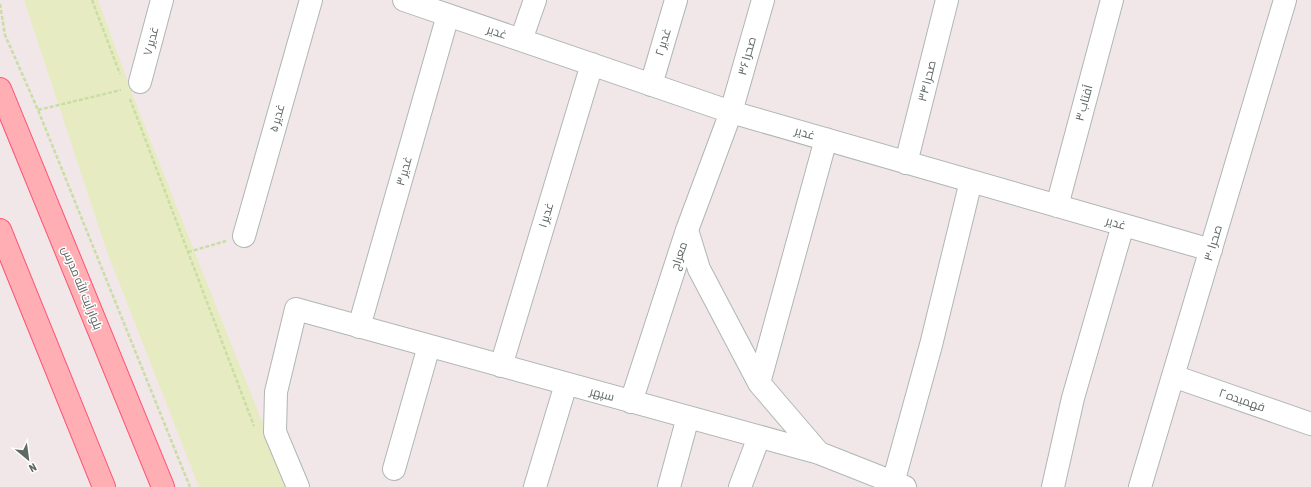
<svg xmlns="http://www.w3.org/2000/svg" width="1311" height="487" viewBox="0 0 1311 487" font-family="'Asap Condensed',Cairo,sans-serif">
<style>
.green{fill:#e7ebc1}
.lines{fill:none;stroke-linecap:round;stroke-linejoin:round}
.street-casing{stroke:#afb7b5;stroke-width:24}
.primary-casing{stroke:#ff5273;stroke-width:24}
.path{stroke:#c9dea3;stroke-width:2.5;stroke-dasharray:4 2;stroke-linecap:butt}
.street{stroke:#fff;stroke-width:22}
.primary{stroke:#ffaeb3;stroke-width:22}
.labels{text-anchor:middle;dominant-baseline:central;stroke-width:3;stroke-linejoin:round;paint-order:stroke}
.street-label{font-size:12px;fill:#5e6864;stroke:#fff}
</style>
<rect width="100%" height="100%" fill="#f1e6e8"/>
<path class="green" d="M24,0H98L136,104L288,487H199L106,249Z"/>
<g class="lines">
<defs>
<path id="street" d="M404,0L731,112L1211,250
M521,40L535,0
M140,82L162,0
M651,85L676,0
M906,163L947,0
M1057,206L1112,0
M687,230L699,269L759,383L819,453
M244,236L311,0
M359,327L448,15
M501,366L592,64
M1173,376L1311,424
M759,383L826,139
M631,402L687,230L731,112L763,0
M394,469L429,346
M893,483L931,345L971,181
M298,487L275,432L276,392L296,309L819,453L905,487
M535,487L566,384
M669,487L688,417
M740,487L759,437
M1053,487L1073,398L1123,225
M1140,487L1285,0"/>
<path id="primary" d="M0,89L163,487
M0,230L104,487"/>
</defs>
<use href="#street" class="street-casing"/>
<use href="#primary" class="primary-casing"/>
<path class="path" d="M92,0L120,74
M0,4L5,35L38,110L190,487
M130,99L254,426
M38,110L121,90
M188,252L226,241"/>
<use href="#street" class="street"/>
<use href="#primary" class="primary"/>
</g>
<g class="labels">
<g class="street-label">
<text transform="translate(497 32) rotate(19)">غدیر</text>
<text transform="translate(151 41) rotate(-75)">غدیر ۷</text>
<text transform="translate(663 42) rotate(-73)">غدیر ۲</text>
<text transform="translate(747 56) rotate(-75)">صحرا ۳۶</text>
<text transform="translate(927 81) rotate(-76)">صحرا ۳۴</text>
<text transform="translate(1084 103) rotate(-75)">آفتاب ۳</text>
<text transform="translate(277 118) rotate(-74)">غدیر ۵</text>
<text transform="translate(805 133) rotate(16)">غدیر</text>
<text transform="translate(404 171) rotate(-74)">غدیر ۳</text>
<text transform="translate(546 215) rotate(-73)">غدیر ۱</text>
<text transform="translate(1116 223) rotate(16)">غدیر</text>
<text transform="translate(1213 243) rotate(-73)">صحرا ۳۰</text>
<text transform="translate(679 256) rotate(-72)">معراج</text>
<text transform="translate(82 288) rotate(68)">بلوار آیت الله مدرس</text>
<text transform="translate(602 394) rotate(15)">سپهر</text>
<text transform="translate(1242 400) rotate(19)">فهمیده ۲</text>
</g>
</g>
<g transform="translate(28 459) rotate(151)" stroke="#ffffff" stroke-width="3" paint-order="stroke">
<path d="M0-3L7 15L0 10L-7 15Z" fill="#5e6864"/>
<text y="-6" font-size="11" font-weight="bold" text-anchor="middle" fill="#5e6864">N</text>
</g>
</svg>
